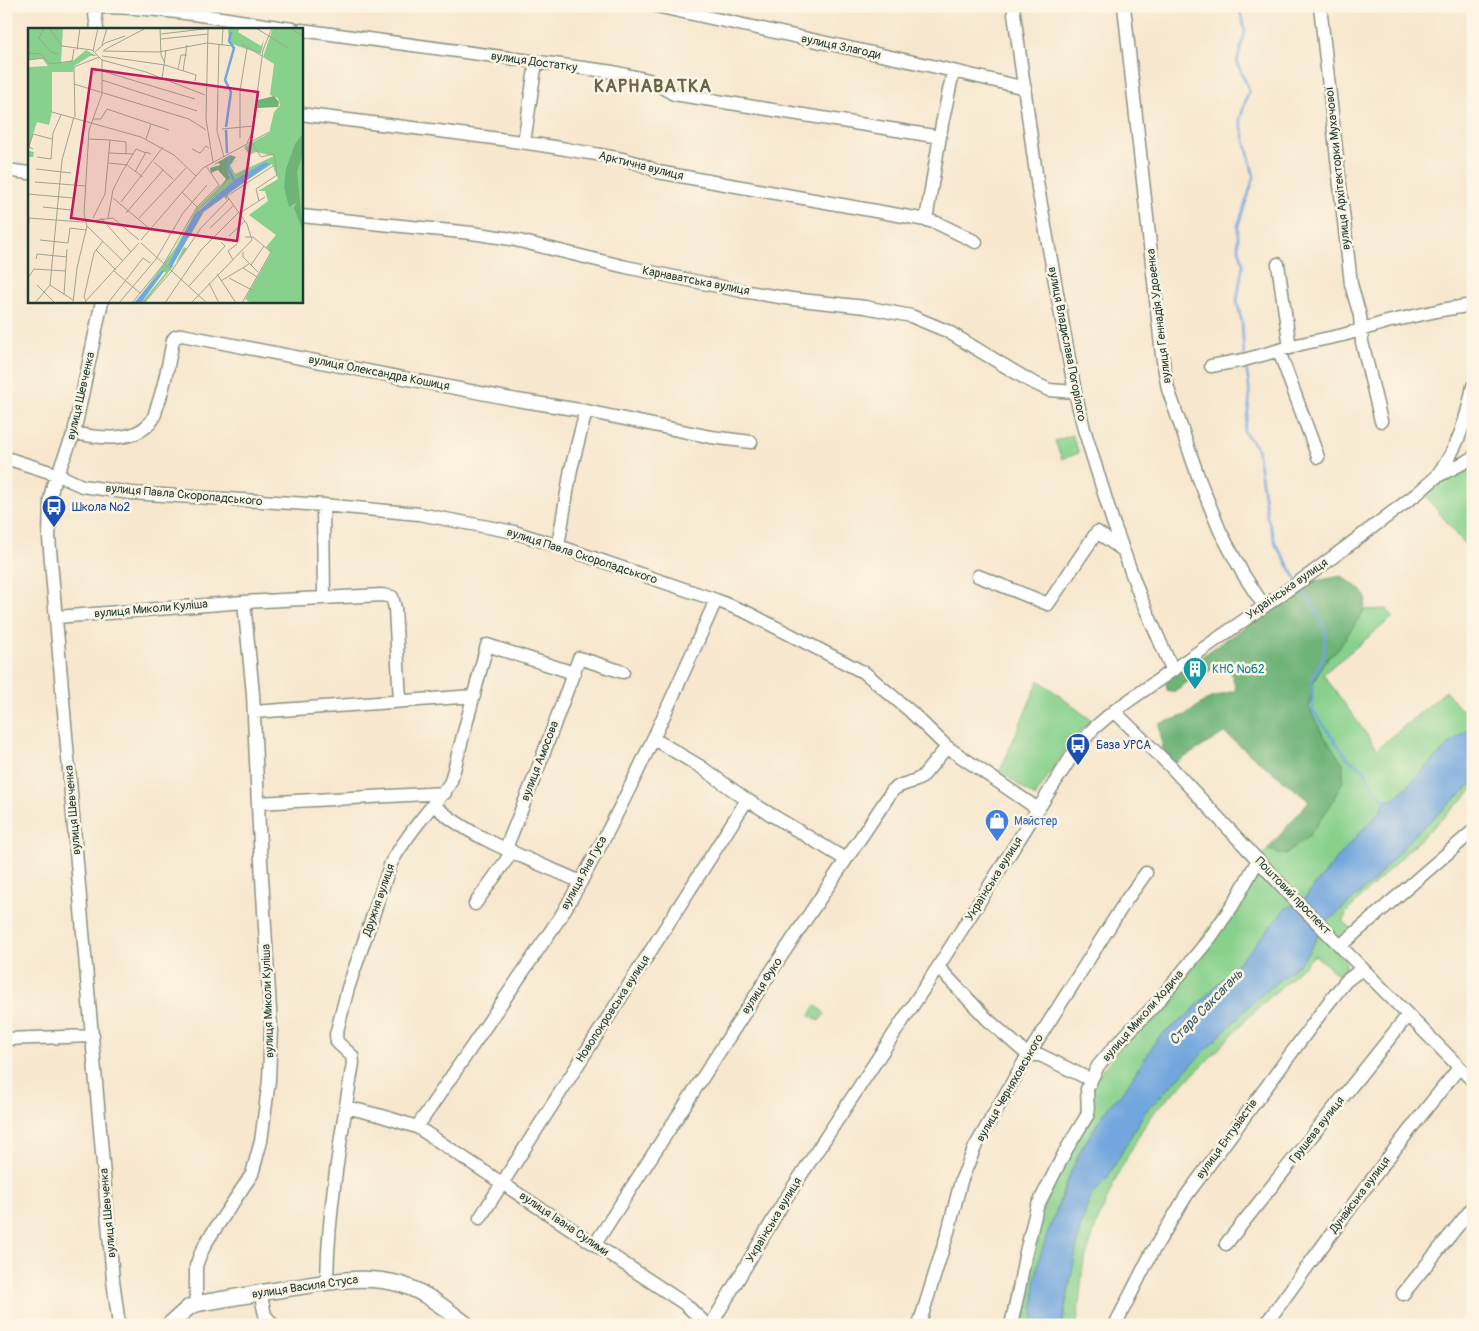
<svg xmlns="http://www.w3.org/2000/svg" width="1479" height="1331" viewBox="0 0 1479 1331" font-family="Pangolin,sans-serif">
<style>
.green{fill:#88d18d;stroke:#548760}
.forest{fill:#6eb378;stroke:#467856}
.water{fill:#71a6de;stroke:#487289}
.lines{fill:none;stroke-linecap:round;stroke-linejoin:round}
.stream{stroke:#71a6de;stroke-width:2.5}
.minor-casing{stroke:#8b9281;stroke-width:15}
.major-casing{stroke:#8b9281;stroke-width:18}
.minor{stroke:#fff;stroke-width:12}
.major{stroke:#fff;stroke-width:15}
.labels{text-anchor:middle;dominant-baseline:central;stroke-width:5;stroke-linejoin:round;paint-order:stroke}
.street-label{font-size:12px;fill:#1f3d34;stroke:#fcf5e5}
.transit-label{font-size:12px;fill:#164399;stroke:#fcf5e5;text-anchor:start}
.culture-label{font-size:12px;fill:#0d838f;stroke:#fcf5e5;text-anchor:start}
.shop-label{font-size:12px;fill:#366cbe;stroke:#fcf5e5;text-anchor:start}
.water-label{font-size:14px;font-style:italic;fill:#385c67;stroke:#fcf5e5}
.district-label{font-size:18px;font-weight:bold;letter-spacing:1px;fill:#68654a;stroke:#fcf5e5}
.inset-river{fill:none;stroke:#71a6de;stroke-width:2.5}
.inset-road{fill:none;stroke:#a1a390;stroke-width:1}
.view{fill:#c2185b;fill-opacity:0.15;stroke:#c2185b;stroke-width:2.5}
.inset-edge{fill:none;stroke:#1f3d34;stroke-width:2.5}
</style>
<rect width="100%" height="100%" fill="#fcf5e5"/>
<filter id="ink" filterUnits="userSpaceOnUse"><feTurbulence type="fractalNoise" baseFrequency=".02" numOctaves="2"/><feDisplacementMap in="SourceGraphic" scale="10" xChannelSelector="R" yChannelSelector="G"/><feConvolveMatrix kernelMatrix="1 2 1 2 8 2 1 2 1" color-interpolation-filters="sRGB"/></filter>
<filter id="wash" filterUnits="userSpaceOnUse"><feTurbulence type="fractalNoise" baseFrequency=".0096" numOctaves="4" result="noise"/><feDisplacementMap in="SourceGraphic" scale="20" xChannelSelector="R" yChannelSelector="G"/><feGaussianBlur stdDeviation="1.12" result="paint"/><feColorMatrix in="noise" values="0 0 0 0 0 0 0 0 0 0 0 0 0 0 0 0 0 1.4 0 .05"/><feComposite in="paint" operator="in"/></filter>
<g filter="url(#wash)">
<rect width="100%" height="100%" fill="#f7e7ce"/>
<path class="green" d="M1072,435L1079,453L1062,459L1055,441Z
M1473,462V554L1424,494L1439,479Z
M1387,609L1392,618L1323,674L1377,749L1446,691L1461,710L1473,703V726L1453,741L1393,800L1386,799L1381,811L1362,830L1313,887L1305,898L1299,901L1260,858L1268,849L1285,855L1308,836L1322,733L1309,709L1314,681L1323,663L1339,648L1364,610Z
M1039,680L1091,720C1068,743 1052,770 1035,797L1000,771Z
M1473,783V790L1415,844L1346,913L1344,922L1353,931L1339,941L1323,925L1371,884L1412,837Z
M1257,862L1296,904L1284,910L1253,947L1188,1015L1158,1038L1125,1089L1109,1106L1083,1146L1065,1185L1057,1208L1034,1307L1033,1325H1011L1037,1207L1077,1131L1087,1089L1155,1004Z
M1321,930L1345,955L1346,966L1342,978L1315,955L1248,1018L1207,1061L1156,1110L1142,1130L1117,1176L1097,1223L1083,1266L1077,1325H1062L1080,1229L1090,1197L1106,1180L1144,1113L1253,1002L1300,963L1310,950Z
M816,1005L825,1014L819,1021L810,1015Z"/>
<path class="forest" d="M1342,576L1362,591L1366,598L1364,610L1339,648L1323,663L1314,681L1309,708L1322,733L1343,763V781L1330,806L1308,837L1285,855L1268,849L1309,801L1224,733L1174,764L1163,750L1159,724L1186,715L1206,700L1236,690L1229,664L1198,675L1173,692L1167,690L1166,681L1310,582Z"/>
<path class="water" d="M1473,726V783L1412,837L1371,884L1323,925L1310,950L1300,963L1253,1002L1144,1113L1106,1180L1090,1197L1080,1229L1062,1325H1033L1035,1280L1039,1259L1048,1232L1074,1165L1083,1146L1109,1106L1125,1089L1158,1038L1188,1015L1253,947L1284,910L1305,898L1345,849L1381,811L1386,799L1393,800L1453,741Z"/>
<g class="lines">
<path class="stream" d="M1239,6L1245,32L1237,62L1249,90L1240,119L1254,177L1238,226V245L1243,263L1237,301L1242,323L1244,355
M1245,364C1252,392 1250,405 1244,432L1257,448L1267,516L1276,545L1297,580
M1301,587L1316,610L1325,631L1324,655L1312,680L1313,711L1349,760L1364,769L1370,783L1386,802"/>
</g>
</g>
<g filter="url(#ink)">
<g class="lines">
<defs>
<path id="minor" d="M94,6L97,29
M656,6L932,66L1025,88
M1013,6L1038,188L1075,392L1084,429L1113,522L1140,596L1172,669
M1124,6L1162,355L1168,389L1199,479L1220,531L1243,574L1264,606
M1320,6L1351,284L1360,316L1362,342L1381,421
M95,7C161,6 228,20 293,29
M301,30L613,72L649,80L674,94L940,137
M301,114C389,126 478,134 566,149C597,155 630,157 658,172L926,220L937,223L976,242
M524,142L536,62
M6,170L29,173
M301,216L472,233L511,239L626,267L742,291L792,299L865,307L911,316L947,331L1030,381L1049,390L1075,392
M926,220L942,124L953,72
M1278,264L1290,348
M102,301L74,433L53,485L50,499L49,538L113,1280L119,1325
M1279,351L1318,457
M1211,366L1244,360L1301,344L1343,335L1387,322L1441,310L1473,305
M74,433C98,438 136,444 153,419C155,415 156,409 158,404C165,384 169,362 173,340L175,337L182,335L517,400L586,411L711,437L751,442
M6,458L56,474L82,486L131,493L323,505L419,514L514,532L558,546L716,600L746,612L865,673L910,711L947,747L1038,809
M1438,474C1458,448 1467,418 1473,386
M323,505L324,597
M558,546L571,469L586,411
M978,576L1048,604L1097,532L1123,550
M244,602L382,595L392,597L395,608L400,701
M57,617L244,602L253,694L259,827L271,1027L269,1080L261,1141L252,1174L207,1241L200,1255L196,1266V1304
M1114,711L1171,767L1295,900L1473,1081
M254,712L474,696
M654,739L701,767L747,800L845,859
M258,803L445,793
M433,804C468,838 537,862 581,882
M506,848L537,771L579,658L623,672
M475,904L505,862L512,851
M1340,946L1473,831
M938,967L988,1020L1028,1055H1040L1091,1080
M6,1039L93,1036
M346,1107L382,1116L417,1127L685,1304L707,1325
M417,1127L561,916C621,815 668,707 716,600
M480,1218L747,800
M595,1244L778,961L892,791C901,782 912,784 922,777L947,747
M1226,1244L1408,1015
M327,1282C328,1208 341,1136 353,1063L352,1056L337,1042L336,1035L348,988L391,863C403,842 417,824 432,806C439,797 446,791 451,781L487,645L574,673
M260,1292L265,1315L273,1325
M1403,1294L1473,1207
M711,1325L786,1198L938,967L1073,754L1093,729L1114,711L1309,575L1418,493L1436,477L1473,458
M919,1325L948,1232L961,1181L975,1147L1028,1055L1127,899L1146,873
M1011,1325L1019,1289L1025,1256L1037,1207L1066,1150L1088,1114L1087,1089L1091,1080L1098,1066L1115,1046L1155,1005L1210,938L1233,905L1258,860
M1115,1325L1151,1254L1186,1196L1326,1006L1346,981L1362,969
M1265,1325C1328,1238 1391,1151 1459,1068"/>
<path id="major" d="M169,1325L188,1308L196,1304C230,1298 263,1292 297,1287C333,1281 367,1274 403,1285C427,1293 447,1310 467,1325"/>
</defs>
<use href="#minor" class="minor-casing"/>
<use href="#major" class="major-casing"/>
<use href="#minor" class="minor"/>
<use href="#major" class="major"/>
</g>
</g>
<defs>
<symbol id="bus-pin" viewBox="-11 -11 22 30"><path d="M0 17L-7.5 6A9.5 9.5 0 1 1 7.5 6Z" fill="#1a4fb4" stroke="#fcf5e5"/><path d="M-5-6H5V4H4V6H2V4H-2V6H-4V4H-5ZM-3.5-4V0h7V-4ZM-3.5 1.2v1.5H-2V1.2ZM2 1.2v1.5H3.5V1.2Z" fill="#fff"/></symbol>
<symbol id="building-pin" viewBox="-11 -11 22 30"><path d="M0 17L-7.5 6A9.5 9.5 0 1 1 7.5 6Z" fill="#0f9aa8" stroke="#fcf5e5"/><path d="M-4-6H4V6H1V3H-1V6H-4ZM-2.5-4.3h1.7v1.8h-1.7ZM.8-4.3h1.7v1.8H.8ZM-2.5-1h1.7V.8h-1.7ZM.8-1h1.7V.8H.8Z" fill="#fff"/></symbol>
<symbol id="shop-pin" viewBox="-11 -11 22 30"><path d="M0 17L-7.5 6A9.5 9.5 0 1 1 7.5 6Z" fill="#3f7fe0" stroke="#fcf5e5"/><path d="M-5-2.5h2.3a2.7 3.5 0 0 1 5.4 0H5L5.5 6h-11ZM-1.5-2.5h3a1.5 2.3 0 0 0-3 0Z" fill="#fff"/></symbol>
</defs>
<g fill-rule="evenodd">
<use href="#bus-pin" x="40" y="493" width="28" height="38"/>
<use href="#building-pin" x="1181" y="655" width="28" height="38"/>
<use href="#bus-pin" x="1064" y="731" width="28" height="38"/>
<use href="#shop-pin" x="983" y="807" width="28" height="38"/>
</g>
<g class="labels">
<g class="street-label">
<text transform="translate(841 47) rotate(12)">вулиця Злагоди</text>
<text transform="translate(534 62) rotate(8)">вулиця Достатку</text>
<text transform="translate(641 166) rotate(14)">Арктична вулиця</text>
<text transform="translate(1338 168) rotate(-96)">вулиця Архітекторки Мухачової</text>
<text transform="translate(696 281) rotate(11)">Карнаватська вулиця</text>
<text transform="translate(1159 316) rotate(-97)">вулиця Геннадія Удовенка</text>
<text transform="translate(1067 344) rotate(79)">вулиця Владислава Погорілого</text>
<text transform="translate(379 373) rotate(11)">вулиця Олександра Кошиця</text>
<text transform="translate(81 396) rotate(-77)">вулиця Шевченка</text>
<text transform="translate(184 495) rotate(5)">вулиця Павла Скоропадського</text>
<text transform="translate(582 556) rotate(18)">вулиця Павла Скоропадського</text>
<text transform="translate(1287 589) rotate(-35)">Українська вулиця</text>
<text transform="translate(151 609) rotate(-5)">вулиця Миколи Куліша</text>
<text transform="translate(540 761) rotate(-69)">вулиця Амосова</text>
<text transform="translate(73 810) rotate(-95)">вулиця Шевченка</text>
<text transform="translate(584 873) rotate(-61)">вулиця Яна Гуса</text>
<text transform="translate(994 879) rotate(-58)">Українська вулиця</text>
<text transform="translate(1293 896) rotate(46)">Поштовий проспект</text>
<text transform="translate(379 900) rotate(-71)">Дружня вулиця</text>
<text transform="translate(762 986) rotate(-57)">вулиця Фуко</text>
<text transform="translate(268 1001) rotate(-92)">вулиця Миколи Куліша</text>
<text transform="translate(613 1009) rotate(-57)">Новопокровська вулиця</text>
<text transform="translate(1143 1016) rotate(-49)">вулиця Миколи Ходича</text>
<text transform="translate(1010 1088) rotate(-60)">вулиця Черняховського</text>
<text transform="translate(1317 1130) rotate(-52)">Грушева вулиця</text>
<text transform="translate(1227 1139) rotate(-54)">вулиця Ентузіастів</text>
<text transform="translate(1360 1195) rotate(-53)">Дунайська вулиця</text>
<text transform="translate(108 1213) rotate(-95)">вулиця Шевченка</text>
<text transform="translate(774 1220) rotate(-59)">Українська вулиця</text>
<text transform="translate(564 1224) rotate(34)">вулиця Івана Сулими</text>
<text transform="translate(305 1287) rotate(-8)">вулиця Василя Стуса</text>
</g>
<g class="transit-label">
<text x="72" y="507">Школа №2</text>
<text x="1096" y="745">База УРСА</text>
</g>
<g class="culture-label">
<text x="1212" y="669">КНС №62</text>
</g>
<g class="shop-label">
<text x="1014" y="821">Майстер</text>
</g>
<g class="water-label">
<text transform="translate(1206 1007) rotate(-46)">Стара Саксагань</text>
</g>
<g class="district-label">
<text x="653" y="86">КАРНАВАТКА</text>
</g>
</g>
<g transform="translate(28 28)">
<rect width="275" height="275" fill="#f7e7ce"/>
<path d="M0,0H35L33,35L46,32L58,22L69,28H62L46,38L45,44H24V84L21,97L9,94L1,119V123L6,124L5,129H0V39L20,38L14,30L0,32ZM200,0H212L210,4L233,18L236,12L233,26L201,15ZM245,0H275V275H223L217,271L243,225L238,219L248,207L221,187L240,173L237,163H230L250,151L244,136L200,164L199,172L196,169L176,184L160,212L167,192L175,184L209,157L243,135L237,134L206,154L171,182L140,237L146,238L156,219L159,221L116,275H113L136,247L138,244L133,243L110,271L148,219L169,180L202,148L199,141L202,136L210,131L202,137L207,146L246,128L228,124L221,127L216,119L241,105L246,84L252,77L250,70L242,67L246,36L235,29Z" fill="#88d18d"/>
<path d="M246,68L251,74L250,79L229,80L230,72ZM275,105V126L269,144L275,203L266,180L269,174L261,179L256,159L258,141L267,116ZM202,127L208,129L199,141L202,150L194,157L198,151L190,142L183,145L182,140L192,137L191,135L185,137Z" fill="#6eb378"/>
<path d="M237,134L243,135L175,184L143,240L140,237L167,186L207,152ZM137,242L113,275H106L133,243Z" fill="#71a6de"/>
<path class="inset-river" d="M198,99L203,64L197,52L206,20L201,13L203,4M198,102L199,125M201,128L200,141L207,154"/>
<path class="inset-road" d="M16,0L11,10L23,24L30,26M21,0L34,18L64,22L74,32L118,44L177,67M132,0L133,27L137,35M228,0L260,20M262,0L275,8M180,1L178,91L185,134M133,6L184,0M133,11L180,6M191,16L189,103L196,129M214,16L234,28M74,17L79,0M194,17L195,0M49,22L52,0M76,22L118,0M65,23L70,0M75,23L131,24L179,15L204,18M67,24L77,15L97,8M0,25L13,26L22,36L44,33L46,21M74,28L137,37L168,47L167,53M0,32L16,30M150,41L153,27H159M74,43L167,71M155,43L159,17M134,51L138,22M74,52L169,83M46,56L161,91L178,102M24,84L113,109L146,127L168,148M47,89L46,39L71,29M65,91H73L79,81L141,102M194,101L225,98M212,110V63L219,20M61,111L82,112L77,166L65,190M118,111L123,96M82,112L98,114V126M219,115L224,104L235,22L244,0M224,115L233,129L245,126L247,130L249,147L228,161L231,173M5,121L1,119L5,106L24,111M164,121L172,125L178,118L181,120M81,125L106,126M9,129L23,131L25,105L33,87M126,134L145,151M80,135L100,137M100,138L115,149M8,141L43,145M107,144L118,124L123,126M7,154L58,158M154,164L169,179M0,166L45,170M85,170L122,201M93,174L135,119M15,179L43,182M98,185L135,142M212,185L237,169M0,190L55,194L85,190L111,212M73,190L103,224M80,190L85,162L94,144L108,121L118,125M111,190L158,140M59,198L95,233M182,200L206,177M0,206L1,190M201,208L217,193M12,212L40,215L42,200L58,202M113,212L175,140L241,104M113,215L179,275M68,222L88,242M215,224V229L230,244M8,231L9,226L39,229M205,232L200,223L209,216M135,237L169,179L191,157L178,138M223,237L236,218M215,240L229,249M86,243L112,265M189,246L208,275M0,250L6,241L38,243M201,250L224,262M193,253L221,236M181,255L191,275M9,257L27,275M161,258L197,218L193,214M36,267L39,221M45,272L22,257L34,132L46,89M58,273L56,269L66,225L75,213M7,275L22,257M45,275L49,240L59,198L56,186L61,102L74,66V32M56,275L111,215M80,275L115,230L122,235M91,275L128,231L155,185L179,157M104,275L135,237M116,275L143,244L173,200L201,171M137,275L173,222L211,184M163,275L224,212L219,196L199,168L245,138M214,275L243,224L225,209H217"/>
<path class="view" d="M64,41L230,64L209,213L43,190Z"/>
<rect width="275" height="275" class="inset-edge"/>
</g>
<rect width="1479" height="1331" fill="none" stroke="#fcf5e5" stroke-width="25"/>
</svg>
